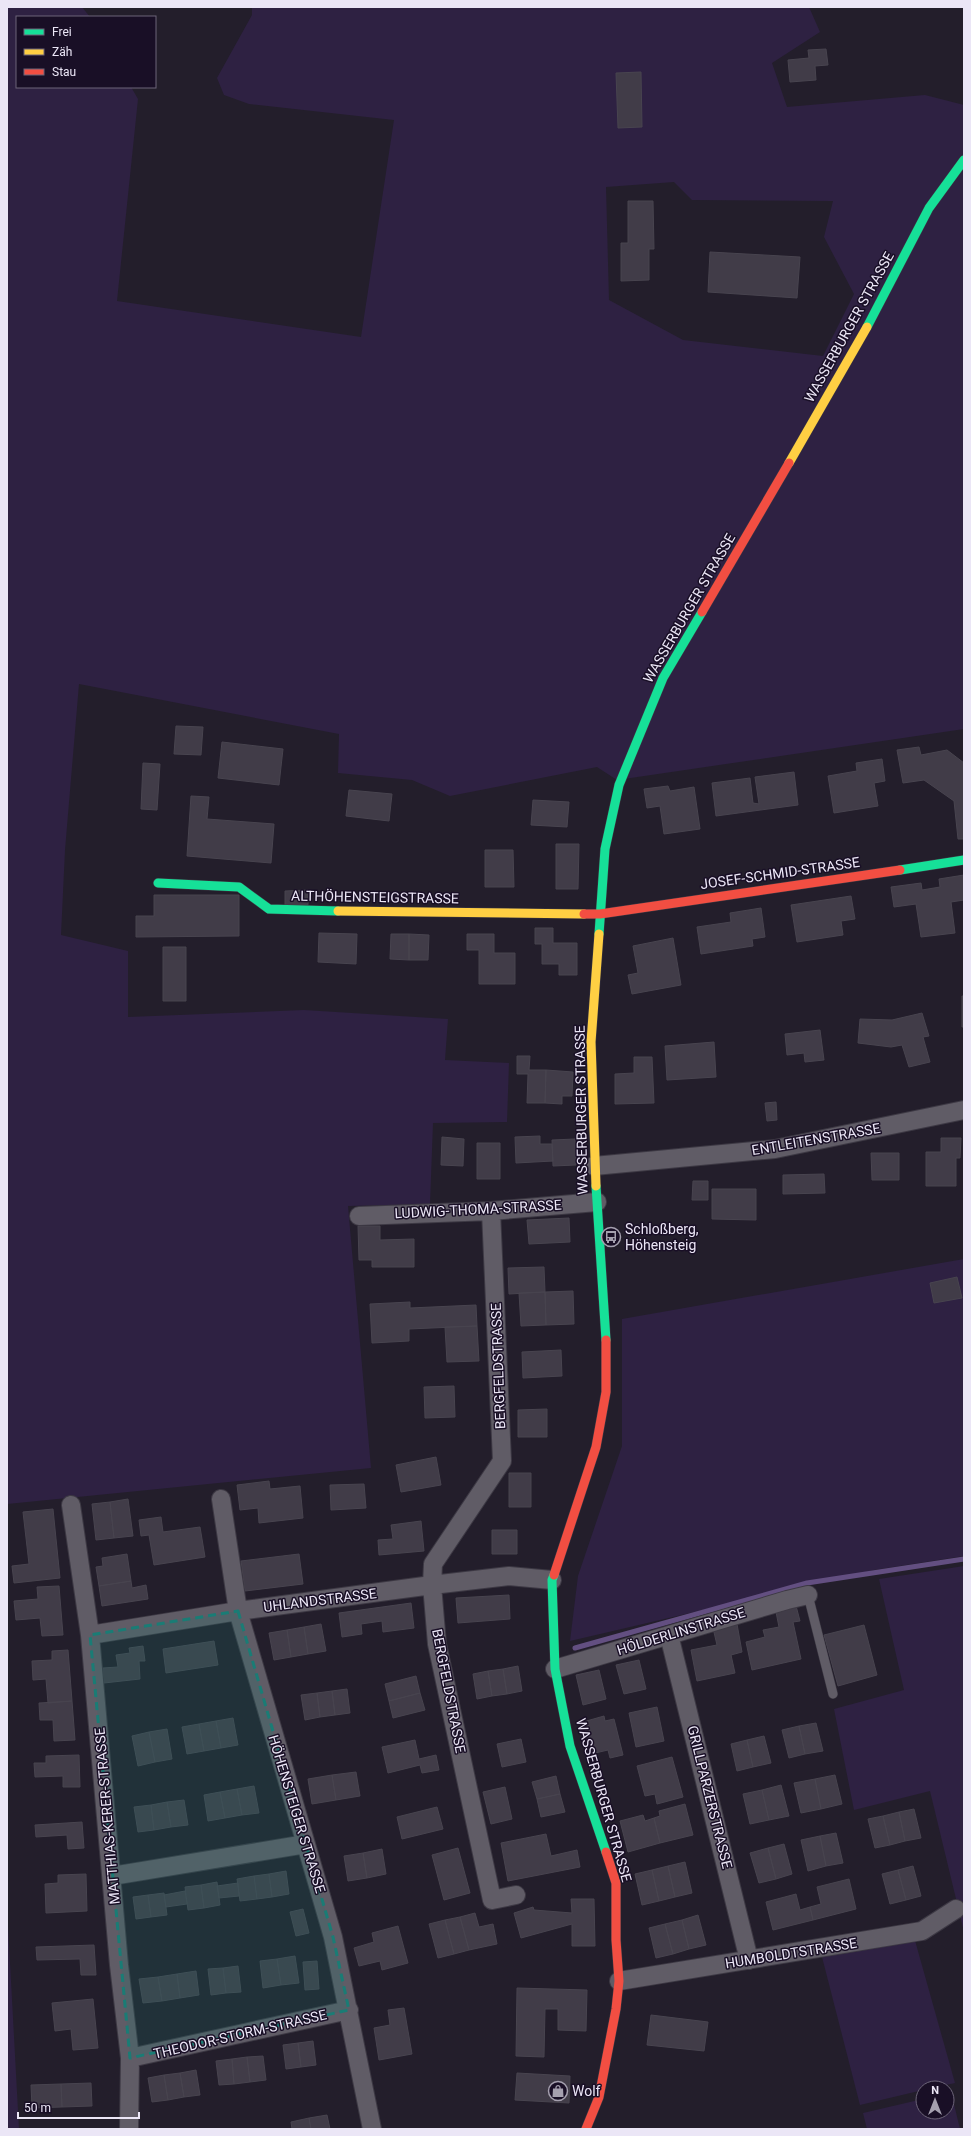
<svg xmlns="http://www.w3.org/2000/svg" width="971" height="2136" viewBox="0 0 971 2136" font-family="Roboto,sans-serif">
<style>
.green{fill:#2e2142;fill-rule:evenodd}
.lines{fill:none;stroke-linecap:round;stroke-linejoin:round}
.stream{stroke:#634f81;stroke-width:5}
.building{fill:#413c48;stroke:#48444f}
.lane-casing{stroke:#3d3944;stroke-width:10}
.street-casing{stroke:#3d3944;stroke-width:20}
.fast-casing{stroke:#3d3944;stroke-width:10}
.slow-casing{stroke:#3d3944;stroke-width:10}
.jam-casing{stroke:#3d3944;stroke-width:10}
.lane{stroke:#605c66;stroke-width:9}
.street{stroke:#605c66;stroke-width:18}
.fast{stroke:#16e098;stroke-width:9}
.slow{stroke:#ffcf43;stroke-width:9}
.jam{stroke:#f24e42;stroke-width:9}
.marked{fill:#1a7c75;fill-opacity:0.2;stroke:#1a7c75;stroke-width:3;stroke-dasharray:8 5;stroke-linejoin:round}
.labels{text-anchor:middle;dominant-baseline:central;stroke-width:3;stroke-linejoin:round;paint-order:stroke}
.street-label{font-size:14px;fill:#ebe6f6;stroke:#190f26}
.poi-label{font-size:14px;fill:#ebe6f6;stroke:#190f26;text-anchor:start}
</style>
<rect width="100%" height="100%" fill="#231e2b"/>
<path class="green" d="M7,7H82L90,17H17V87H131L138,99L117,301L361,337L394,120L249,104L224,95L217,78L252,15V7H809L820,32L772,63L787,107L925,95L964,105V729L617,780L597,767L450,796L412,780L338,773L339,734L79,684L65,850L61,935L128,951V1017L304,1010L448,1019L445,1060L509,1063L507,1122L433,1123L430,1204L348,1206L371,1468L7,1504ZM674,182L692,200L833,201L824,237L854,294L823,356L683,340L609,300L606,187Z
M964,1259V1556L874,1570L570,1641L578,1576L622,1446V1319Z
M964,1566V1932L930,1791L854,1810L834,1709L904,1690L879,1579Z
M7,1907L19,2129H7Z
M914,1937L955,2083L933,2088H923V2090L860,2105L821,1953Z
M951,2092L960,2129H867L863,2113L923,2099V2112H947V2093Z"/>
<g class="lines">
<path class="stream" d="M575,1648L807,1583L964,1559"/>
</g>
<path class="building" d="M826,49L828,65L815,66L816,80L790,82L788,60L809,58L808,50Z
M641,72L642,127L618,128L616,73Z
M628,201H653L654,249H649V280L621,281V243H628Z
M710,252L800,257L797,298L708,292Z
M176,726L203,727L201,755L174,754Z
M222,742L283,749L279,785L218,778Z
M919,747L921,755L947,750L964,763V839H958L954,801L924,780L903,783L897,750Z
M882,759L885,781L874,783L878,806L834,813L828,776L857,771L856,763Z
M143,763L160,764L157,810L141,809Z
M794,772L798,805L716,816L712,783L750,778L753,803L759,804L755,777Z
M668,786L670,791L694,787L700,829L664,834L660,806L647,808L644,789Z
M349,790L392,794L389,821L346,816Z
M191,796L209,797L207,819L274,824L271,863L187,856Z
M533,800L569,802L567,827L531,825Z
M556,844H579L578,889H556Z
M485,850H513L514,887H485Z
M964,875V900L951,902L955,933L921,937L916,904L894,907L891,887L921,883L922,890L940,887L939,879Z
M308,890V905H285V891Z
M154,895H239V936L136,937V916H154Z
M851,896L855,919L841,921L843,935L797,942L791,905Z
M761,908L765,937L752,939L753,946L701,954L697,927L731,922L730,913Z
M535,928H553V943H577V975H559V964H542V944H535Z
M319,933L357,934L356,964L318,962Z
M391,934H409V960L390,959Z
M409,934L429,935L428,960H409Z
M467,934H494V953H515V984H479V950H467Z
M673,938L681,985L632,994L628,975L638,973L633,946Z
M163,947H186V1001H163Z
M962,996H964V1027H962Z
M922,1013L929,1036L923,1037L930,1062L909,1067L902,1045L891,1047L858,1043L860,1019L892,1020Z
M820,1030L824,1060L805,1062L804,1053L787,1055L785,1034Z
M714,1042L716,1077L667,1080L665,1046Z
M517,1056H530L529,1070H546L545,1103H527L528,1074H517Z
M634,1057H652L654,1103L615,1104V1074L634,1073Z
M546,1070L573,1072L572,1096H562V1104L545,1103Z
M776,1102L777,1120L767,1121L765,1103Z
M540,1136V1144H552L553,1161L516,1163L515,1137Z
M442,1137L464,1139L463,1166L441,1165Z
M941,1138H961L960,1158H956V1186H926V1152H941Z
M575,1139L576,1165L553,1166L552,1140Z
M477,1143H500V1179H477Z
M871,1153H899V1180H872Z
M824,1174L825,1193L783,1194V1175Z
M693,1181H708V1200H692Z
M712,1189H756V1220L712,1219Z
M569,1218L570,1242L529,1244L527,1220Z
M358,1226H380V1240L414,1239V1267H372V1260H359Z
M544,1267L545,1292L509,1294L508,1268Z
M957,1277L962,1298L934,1303L930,1283Z
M573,1291L574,1324L546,1325L545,1292Z
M545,1292L546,1325L521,1326L519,1293Z
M410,1302V1308L476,1305L477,1326L409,1329V1341L372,1343L370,1304Z
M477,1326L479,1361L447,1362L445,1327Z
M561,1350L562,1376L523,1378L522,1352Z
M454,1386L455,1417L425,1418L424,1387Z
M547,1409V1437H518V1410Z
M436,1457L441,1485L401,1492L396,1465Z
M509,1473H531V1507H509Z
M269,1481L270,1489L300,1486L303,1518L259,1523L258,1508L240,1510L237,1485Z
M364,1484L366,1508L331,1510L330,1485Z
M128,1499L133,1536L114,1538L110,1502Z
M110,1502L114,1538L96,1540L92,1504Z
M53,1509L60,1578L14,1583L12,1566L29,1564L23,1512Z
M161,1517L163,1532L200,1527L205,1557L154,1565L149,1535L141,1536L139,1520Z
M421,1521L424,1551L379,1555L378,1540L393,1539L391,1525Z
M492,1530H517V1554H492Z
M127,1554L131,1581L99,1586L96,1567L103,1566L102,1558Z
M299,1554L303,1584L245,1591L241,1561Z
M131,1581L132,1588L146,1585L148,1599L102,1606L99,1586Z
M59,1586L63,1635L42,1636L40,1618L16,1620L14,1601L38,1599L37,1587Z
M509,1595L510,1619L458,1623L456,1598Z
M795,1602L800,1621L793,1622L801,1659L752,1670L746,1642L765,1637L763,1630L779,1627L775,1607Z
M411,1603L414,1628L383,1632L382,1621L361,1624L362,1634L342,1637L339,1613Z
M321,1624L326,1651L308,1654L304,1627Z
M737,1624L742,1652L731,1655L735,1673L697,1681L691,1650L717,1645L713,1628Z
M864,1625L877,1675L838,1686L824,1635Z
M304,1627L308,1654L291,1657L287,1630Z
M287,1630L291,1657L274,1660L269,1633Z
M214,1641L218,1665L166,1673L163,1649Z
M143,1646L145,1661H139L140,1679L104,1683L103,1668L118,1667L116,1655L130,1653L129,1648Z
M68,1650L72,1701L48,1703L46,1679L33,1680L32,1661L52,1660V1651Z
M639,1660L646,1689L624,1694L616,1665Z
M518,1666L522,1691L507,1694L503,1669Z
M503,1669L507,1694L492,1696L488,1671Z
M599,1670L606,1699L583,1705L576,1675Z
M488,1671L492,1696L477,1699L473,1674Z
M416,1676L420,1693L389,1701L385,1684Z
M347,1689L350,1713L335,1715L332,1691Z
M332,1691L335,1715L320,1717L317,1693Z
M317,1693L320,1717L305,1720L301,1695Z
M420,1693L425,1710L393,1718L389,1701Z
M72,1701L75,1740L54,1741L53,1720H40L39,1703Z
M657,1707L664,1741L636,1747L629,1713Z
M604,1716L605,1721L614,1719L623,1755L610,1758L608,1750L591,1754L583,1722Z
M233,1718L238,1745L221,1748L216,1721Z
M216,1721L221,1748L204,1751L199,1724Z
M816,1723L823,1751L805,1754L799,1726Z
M199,1724L204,1751L187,1754L182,1727Z
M799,1726L805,1754L789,1758L782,1730Z
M167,1729L172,1759L155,1762L149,1732Z
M149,1732L155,1762L138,1766L132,1736Z
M764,1736L771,1763L753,1767L747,1740Z
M521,1739L526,1762L502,1767L497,1744Z
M415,1740L419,1759L436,1755L439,1770L422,1773L420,1765L388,1773L382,1747Z
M747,1740L753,1767L737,1771L731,1744Z
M79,1755L80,1787H63V1776L35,1777L34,1763H46V1756Z
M672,1757L683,1797L657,1804L655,1794L645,1796L637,1766Z
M356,1772L360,1796L336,1800L332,1775Z
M332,1775L336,1800L312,1804L308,1779Z
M835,1775L842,1804L821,1809L815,1779Z
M556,1776L560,1794L537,1799L532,1782Z
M815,1779L821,1809L801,1813L794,1783Z
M781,1785L789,1816L769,1820L762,1790Z
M254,1786L259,1813L242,1815L237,1789Z
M505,1787L512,1819L491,1824L483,1792Z
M237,1789L242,1815L225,1818L220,1792Z
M762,1790L769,1820L750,1824L743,1794Z
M220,1792L225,1818L208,1821L204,1795Z
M560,1794L565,1812L541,1817L537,1799Z
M184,1800L188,1825L171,1827L167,1802Z
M167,1802L171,1827L154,1830L151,1805Z
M685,1804L693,1835L660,1843L654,1818L660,1816L659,1811Z
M151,1805L154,1830L138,1832L134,1807Z
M437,1807L443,1829L402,1839L397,1817Z
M914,1809L921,1838L905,1841L899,1812Z
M899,1812L905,1841L890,1845L883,1816Z
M643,1815L645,1821L654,1818L660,1843L628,1852L620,1821Z
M883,1816L890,1845L875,1848L868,1819Z
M82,1822L84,1848L68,1849L67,1835L36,1837L35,1825Z
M836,1833L843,1863L826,1866L820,1836Z
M546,1834L551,1856L577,1850L580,1867L508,1881L501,1843Z
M820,1836L826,1866L808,1871L801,1840Z
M784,1844L792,1874L776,1879L768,1848Z
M458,1848L470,1893L444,1900L432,1855Z
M768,1848L776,1879L759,1883L750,1853Z
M382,1849L386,1874L367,1878L363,1853Z
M363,1853L367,1878L348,1881L344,1856Z
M685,1862L692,1893L675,1897L668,1866Z
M668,1866L675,1897L659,1901L652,1870Z
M913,1866L921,1896L906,1900L898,1870Z
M652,1870L659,1901L642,1905L635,1874Z
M898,1870L906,1900L890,1904L882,1874Z
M286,1871L289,1894L272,1897L269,1874Z
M86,1874L87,1911L46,1913L45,1884L58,1883V1875Z
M269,1874L272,1897L257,1899L254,1876Z
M254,1876L257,1899L240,1901L237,1879Z
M849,1879L856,1909L813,1920L810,1907L821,1904L817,1887Z
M217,1882L220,1905L204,1908L201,1885Z
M238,1883L239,1896L219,1898L217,1886Z
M201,1885L204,1908L188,1910L185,1887Z
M185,1891L187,1904L166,1907L164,1895Z
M164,1893L167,1915L151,1917L148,1895Z
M796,1894L800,1910L810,1907L813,1920L773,1930L766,1902Z
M148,1895L151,1917L136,1919L133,1897Z
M571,1899H594L595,1946H572V1924L521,1938L514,1913L533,1907L534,1910L572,1913Z
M303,1909L309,1933L296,1936L290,1912Z
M475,1913L479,1927L493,1924L497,1944L469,1950L460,1917Z
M698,1915L706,1945L689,1949L682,1920Z
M460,1917L469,1950L454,1954L445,1920Z
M445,1920L454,1954L438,1958L429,1924Z
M682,1920L689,1949L673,1954L665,1924Z
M665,1924L673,1954L656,1958L649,1928Z
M398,1926L408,1963L382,1970L380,1961L359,1966L354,1948L374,1942L372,1933Z
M94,1945L96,1975H81L80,1959L37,1960L36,1947Z
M295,1956L299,1983L281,1985L277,1959Z
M277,1959L281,1985L263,1988L260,1961Z
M317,1961L319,1989L305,1990L303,1962Z
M238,1966L241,1992L226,1993L223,1968Z
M223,1968L226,1993L211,1995L208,1969Z
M196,1971L199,1995L180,1998L177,1974Z
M177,1974L180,1998L162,2001L158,1977Z
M158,1977L162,2001L143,2003L139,1979Z
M517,1988L587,1990L586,2031L558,2030V2009H545L544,2057L516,2056Z
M93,1999L98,2048L73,2050L71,2029L55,2031L52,2003Z
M404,2008L412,2054L379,2060L374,2028L390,2025L388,2010Z
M651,2015L708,2022L704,2051L647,2045Z
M313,2041L316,2065L301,2067L298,2043Z
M298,2043L301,2067L286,2069L283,2045Z
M263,2056L266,2080L250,2082L247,2057Z
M247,2057L250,2082L234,2084L232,2059Z
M232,2059L234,2084L219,2085L216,2061Z
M196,2070L200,2095L184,2097L180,2073Z
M180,2073L184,2097L168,2100L164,2075Z
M517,2073L570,2076L569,2103L515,2100Z
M164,2075L168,2100L152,2102L148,2078Z
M91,2083L92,2106L62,2107L61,2084Z
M61,2084L62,2107L32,2108L31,2085Z
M327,2115L330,2129H311L309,2118Z
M309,2118L311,2129H292L291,2122Z"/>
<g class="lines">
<defs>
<path id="lane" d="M808,1595L833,1694"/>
<path id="street" d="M594,1166L775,1149L964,1110
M491,1211L502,1461L433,1564L432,1585L437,1644L492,1900L516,1895
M359,1216L491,1211L597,1202
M221,1499L238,1611L333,1937L372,2129
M71,1505L90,1635L119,1965L130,2058L129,2129
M90,1635L238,1611L432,1585L509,1576L552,1580
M669,1635L749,1960
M555,1669L787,1600L808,1595
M112,1876L306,1844
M619,1981L922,1931L956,1909
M130,2058L349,2010"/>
<path id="fast" d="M867,327L929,208L964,160
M900,870L964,860
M158,883L239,887L269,909L338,911
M599,934L605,849L619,785L663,678L702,612
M596,1186L606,1340
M554,1575L552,1580L555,1669L570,1746L606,1852"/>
<path id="slow" d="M789,463L867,327
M338,911L584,914
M596,1186L591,1042L599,934"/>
<path id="jam" d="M702,612L789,463
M584,914H600L900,870
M554,1575L596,1447L606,1392V1340
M586,2129L599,2097L616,2009L619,1981L616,1940V1883L606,1852"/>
</defs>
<use href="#lane" class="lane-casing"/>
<use href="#street" class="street-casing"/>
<use href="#fast" class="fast-casing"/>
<use href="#slow" class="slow-casing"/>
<use href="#jam" class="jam-casing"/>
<use href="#lane" class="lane"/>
<use href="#street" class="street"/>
<use href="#fast" class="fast"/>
<use href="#slow" class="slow"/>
<use href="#jam" class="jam"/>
</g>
<path class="marked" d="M238,1611L333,1937L349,2010L130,2058L90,1635Z"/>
<defs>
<symbol id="bus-ring" viewBox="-11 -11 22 22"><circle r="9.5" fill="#190f26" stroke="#a5a0af" stroke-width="1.5"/><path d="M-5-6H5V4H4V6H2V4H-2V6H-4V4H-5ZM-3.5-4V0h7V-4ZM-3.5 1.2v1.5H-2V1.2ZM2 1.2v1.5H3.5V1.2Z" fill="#a5a0af"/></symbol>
<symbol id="shop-ring" viewBox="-11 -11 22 22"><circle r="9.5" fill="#190f26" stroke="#a5a0af" stroke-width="1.5"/><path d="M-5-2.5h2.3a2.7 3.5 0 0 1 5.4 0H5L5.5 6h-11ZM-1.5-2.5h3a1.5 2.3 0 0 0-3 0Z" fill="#a5a0af"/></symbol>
</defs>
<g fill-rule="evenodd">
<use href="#bus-ring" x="600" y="1226" width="22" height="22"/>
<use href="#shop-ring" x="547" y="2080" width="22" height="22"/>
</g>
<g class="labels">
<g class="street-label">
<text transform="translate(849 327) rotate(-61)">WASSERBURGER STRASSE</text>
<text transform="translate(689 608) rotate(-60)">WASSERBURGER STRASSE</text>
<text transform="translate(780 873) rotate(-8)">JOSEF-SCHMID-STRASSE</text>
<text transform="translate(375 897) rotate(1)">ALTHÖHENSTEIGSTRASSE</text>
<text transform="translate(581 1110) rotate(-91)">WASSERBURGER STRASSE</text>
<text transform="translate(816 1139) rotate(-10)">ENTLEITENSTRASSE</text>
<text transform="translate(478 1209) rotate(-3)">LUDWIG-THOMA-STRASSE</text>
<text transform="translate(498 1366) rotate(-92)">BERGFELDSTRASSE</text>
<text transform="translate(320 1600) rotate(-7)">UHLANDSTRASSE</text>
<text transform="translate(681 1631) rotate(-17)">HÖLDERLINSTRASSE</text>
<text transform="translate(449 1691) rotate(79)">BERGFELDSTRASSE</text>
<text transform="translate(710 1797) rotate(76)">GRILLPARZERSTRASSE</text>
<text transform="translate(604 1800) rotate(74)">WASSERBURGER STRASSE</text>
<text transform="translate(297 1814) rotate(73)">HÖHENSTEIGER STRASSE</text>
<text transform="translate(107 1816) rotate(-95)">MATTHIAS-KERER-STRASSE</text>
<text transform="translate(791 1953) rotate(-9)">HUMBOLDTSTRASSE</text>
<text transform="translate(240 2034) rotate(-13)">THEODOR-STORM-STRASSE</text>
</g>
<g class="poi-label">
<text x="625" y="1229">Schloßberg,<tspan x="625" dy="16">Höhensteig</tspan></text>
<text x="572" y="2091">Wolf</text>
</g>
</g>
<rect width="971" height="2136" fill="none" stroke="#ebe6f6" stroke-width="16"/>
<rect x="16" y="16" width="140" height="72" fill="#190f26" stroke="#6d6579"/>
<rect x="24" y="29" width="20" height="6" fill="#16e098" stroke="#6d6579"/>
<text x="52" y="36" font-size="12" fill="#ebe6f6">Frei</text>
<rect x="24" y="49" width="20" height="6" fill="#ffcf43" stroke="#6d6579"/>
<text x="52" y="56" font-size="12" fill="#ebe6f6">Zäh</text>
<rect x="24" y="69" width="20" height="6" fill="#f24e42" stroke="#6d6579"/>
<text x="52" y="76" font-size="12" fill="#ebe6f6">Stau</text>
<g transform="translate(935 2100)"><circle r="19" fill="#190f26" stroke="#6d6579"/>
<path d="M0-3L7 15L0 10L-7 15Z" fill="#a5a0af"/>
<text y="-6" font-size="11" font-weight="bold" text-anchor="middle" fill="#ebe6f6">N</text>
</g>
<path d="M18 2112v6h121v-6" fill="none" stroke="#ebe6f6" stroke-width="2"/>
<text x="24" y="2112" font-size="12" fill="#ebe6f6" stroke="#190f26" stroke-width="3" paint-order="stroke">50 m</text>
</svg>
